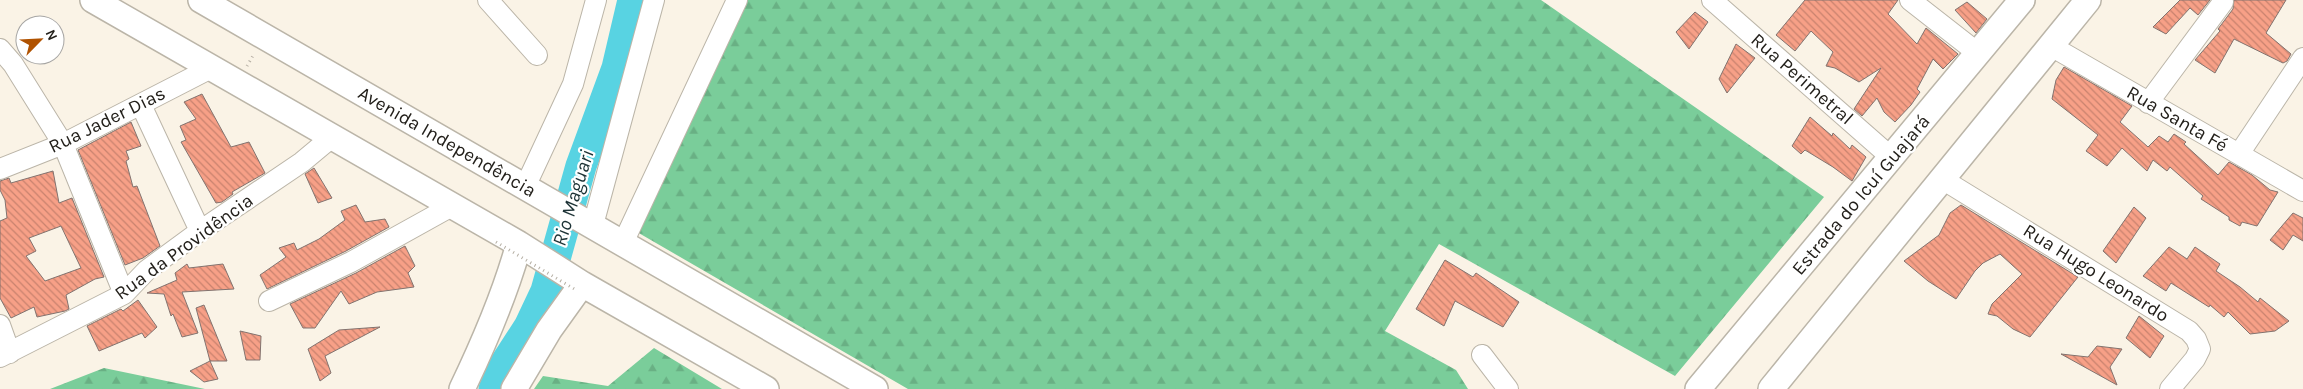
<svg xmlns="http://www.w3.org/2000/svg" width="2303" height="389" viewBox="0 0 2303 389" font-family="Karla,sans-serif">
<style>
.forest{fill:url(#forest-firs)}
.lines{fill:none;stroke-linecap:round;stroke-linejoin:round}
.river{stroke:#58d3e2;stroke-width:31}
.building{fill:url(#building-back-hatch);stroke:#82736f;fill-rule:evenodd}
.minor-casing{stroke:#bbb5a8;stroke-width:22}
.major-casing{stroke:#bbb5a8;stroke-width:28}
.path{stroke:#b5afa4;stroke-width:3;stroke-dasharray:1 4;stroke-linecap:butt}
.minor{stroke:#fff;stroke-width:20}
.major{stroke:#fff;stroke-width:25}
.path-bridge{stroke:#b5afa4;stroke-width:3;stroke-dasharray:1 4;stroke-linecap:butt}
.labels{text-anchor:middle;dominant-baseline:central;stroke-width:4.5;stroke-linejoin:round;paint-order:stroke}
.street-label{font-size:19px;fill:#23201b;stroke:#fff}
.water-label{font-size:20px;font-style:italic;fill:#1c3235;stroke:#fff}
</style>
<defs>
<pattern id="forest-firs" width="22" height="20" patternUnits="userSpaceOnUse" patternTransform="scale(1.25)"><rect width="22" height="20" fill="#7acd9a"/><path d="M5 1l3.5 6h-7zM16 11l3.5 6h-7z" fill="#69b084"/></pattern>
<pattern id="building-back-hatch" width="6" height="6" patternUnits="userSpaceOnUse" patternTransform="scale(1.25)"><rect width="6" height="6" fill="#f7a087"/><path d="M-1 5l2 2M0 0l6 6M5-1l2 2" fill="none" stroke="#c8826e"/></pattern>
</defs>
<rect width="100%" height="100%" fill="#faf3e6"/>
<path class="forest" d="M741,0H1541L1824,197L1675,376L1439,244L1385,331L1456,370L1468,389H908L637,232Z
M654,348L722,389H534L543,376L608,386Z
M104,368L205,389H50Z"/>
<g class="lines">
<path class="river" d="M494,389L505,364L529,327L546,291L581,166L617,68L633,0"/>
</g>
<path class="building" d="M1805,0H1898L1888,14L1917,44L1926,28L1958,54L1943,69L1933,59L1917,89L1920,92L1911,105L1895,122L1884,112L1877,98L1862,116L1854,109L1881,68L1859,82L1835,68L1826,66L1833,52L1811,31L1795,51L1776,35Z
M2180,0H2210L2198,15L2190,8L2166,34L2153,27Z
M2234,0H2286L2266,33L2291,54L2287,61L2283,63L2234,39L2215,73L2195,60L2220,31L2218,29L2233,9Z
M1967,2L1987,19L1976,33L1955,10Z
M1695,12L1708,22L1689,49L1676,32Z
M1736,44L1755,58L1727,93L1719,79Z
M2064,67L2132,106L2120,122L2148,147L2159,136L2168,142L2174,134L2186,142L2184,144L2218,175L2229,162L2252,175L2270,190L2278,192L2257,226L2242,222L2240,226L2229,220V217L2201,199L2203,196L2170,167L2167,171L2153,160L2147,171L2122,148L2107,166L2086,151L2098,135L2052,99L2056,80Z
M202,94L231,147L249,142L265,173L232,192L233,194L222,202L216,203L181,142L186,140L180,126L196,119L184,102Z
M1810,117L1832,136L1833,133L1850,149L1852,145L1866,157L1852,181L1833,167L1805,150L1801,154L1792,146Z
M131,122L141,146L126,151L129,159L126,161L133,187L137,186L160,246L143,258L125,265L78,150Z
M314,168L332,198L318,203L305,174Z
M53,171L59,203L72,198L104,277L95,279L66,295L69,309L65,311L37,317L34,307L11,318L0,298V221L7,218L5,200L0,190V181L9,178L11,183ZM61,226L81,268L45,281L26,256L36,251L29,238Z
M356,205L365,222L385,219L389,227L346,251L267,289L260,275L286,257L279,248L294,243L297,250L319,239L345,220L341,211Z
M1961,205L2078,277L2030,337L2013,329L1997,316L1988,314L1992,304L2022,274L2000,254L1983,263L1975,271L1956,299L1928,281L1904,261L1939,235L1950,213Z
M2134,207L2146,218L2116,263L2103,251Z
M2293,213L2303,218V241L2293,235L2283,250L2270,240Z
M405,246L415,266L408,273L414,287L377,292L349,304L341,291L315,328H303L290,304L356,273Z
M2169,247L2187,259L2195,247L2220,264L2216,271L2240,287L2258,302L2260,298L2289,321L2275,331L2250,334L2228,312L2224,317L2210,305L2209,307L2171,283L2166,291L2143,276Z
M1445,260L1473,277L1476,273L1519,302L1503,327L1455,301L1444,326L1416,309Z
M187,264L189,268L223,264L234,289L182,292L198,333L182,337L173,314L171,316L164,294L147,293L177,280L175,273Z
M138,300L157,327L145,338L142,333L99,351L87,326L121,309L123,311Z
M204,305L227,361H210L196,308Z
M2139,316L2164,336L2150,358L2126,338Z
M380,327L325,356L331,373L320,381L308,349L339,330Z
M240,331L261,336L260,360H246Z
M2097,346L2122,349L2110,367L2117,385L2061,354L2088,357Z
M210,361L218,379L204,382L190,371Z"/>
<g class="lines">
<defs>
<path id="minor" d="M488,0L537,55
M1712,0L1892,158
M1910,0L1979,54
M2051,46L2303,191
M0,49L13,64L63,144L124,294
M2148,103L2223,2
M141,105L200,231
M2239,154L2303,58
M0,169L63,144L211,68
M1942,179L2189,331L2196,339L2200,349L2195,359L2170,389
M525,187L573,84L596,0
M593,225L654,0
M623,243L737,0
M269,301L351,262L452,206
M0,325L10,353
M1482,355L1508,389
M0,357L124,294L147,270L200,231L302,162L332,137"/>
<path id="major" d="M93,0L519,244L582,284L766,389
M201,0L875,389
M462,389C485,341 505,295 519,244
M514,389L549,330L582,284
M1698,389L2022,0
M1771,389L2088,0"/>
</defs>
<use href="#minor" class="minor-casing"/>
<use href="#major" class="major-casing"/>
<path class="path" d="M247,66L254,54"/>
<use href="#minor" class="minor"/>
<use href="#major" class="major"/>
<path class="path-bridge" d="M496,242L576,290"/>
</g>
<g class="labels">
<g class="street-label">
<text transform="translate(1802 79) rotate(41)">Rua Perimetral</text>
<text transform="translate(2177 119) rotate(30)">Rua Santa Fé</text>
<text transform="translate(107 120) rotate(-26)">Rua Jader Dias</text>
<text transform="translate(447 142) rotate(30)">Avenida Independência</text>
<text transform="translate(1861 195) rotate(-50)">Estrada do Icuí Guajará</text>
<text transform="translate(184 247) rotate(-36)">Rua da Providência</text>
<text transform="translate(2096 273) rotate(32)">Rua Hugo Leonardo</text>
</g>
<g class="water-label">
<text transform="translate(573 198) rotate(-73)">Rio Maguari</text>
</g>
</g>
<g transform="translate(40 40) rotate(66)"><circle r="24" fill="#ffffff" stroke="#a7a6a4"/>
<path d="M0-4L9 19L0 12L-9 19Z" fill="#b05200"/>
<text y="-8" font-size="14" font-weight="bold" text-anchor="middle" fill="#23201b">N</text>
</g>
</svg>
